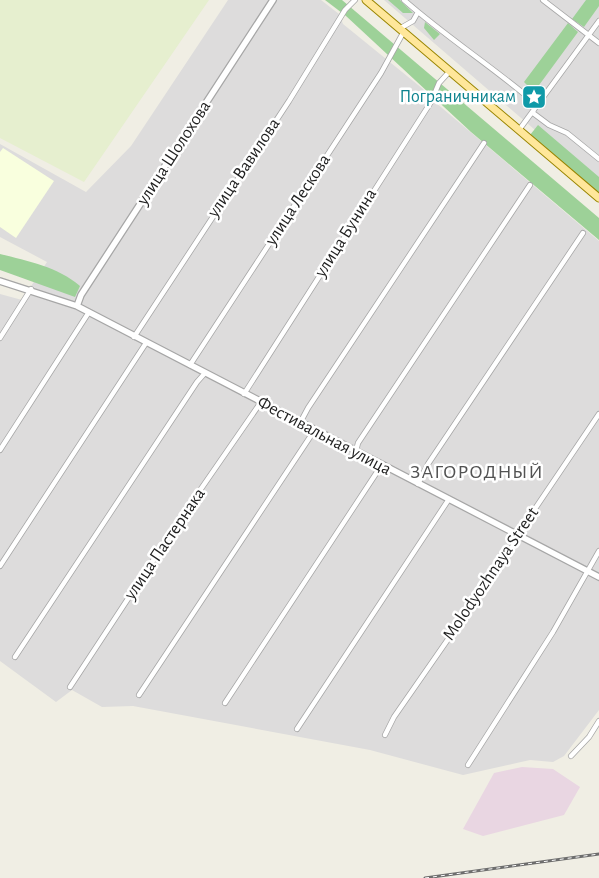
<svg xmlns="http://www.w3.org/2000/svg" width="599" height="878" viewBox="0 0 599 878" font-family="'Alegreya Sans',sans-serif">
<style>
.residential{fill:#dddcdc}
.industrial{fill:#e9d6e2}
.education{fill:#f9ffde}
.farmland{fill:#e6efcf}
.forest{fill:#9dd198}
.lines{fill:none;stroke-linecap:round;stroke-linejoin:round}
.minor-casing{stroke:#a6a6a6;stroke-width:6}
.tertiary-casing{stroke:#a6a6a6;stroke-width:8}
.primary-casing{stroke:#998500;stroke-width:9}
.minor{stroke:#fff;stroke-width:4.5}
.tertiary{stroke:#fff;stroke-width:5.5}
.primary{stroke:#ffe79a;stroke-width:7}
.rail-casing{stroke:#6d6d6d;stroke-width:3}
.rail{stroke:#fff;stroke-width:1;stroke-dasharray:4;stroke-linecap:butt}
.labels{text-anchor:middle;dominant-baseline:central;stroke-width:5;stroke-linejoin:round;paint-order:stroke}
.culture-label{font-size:18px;fill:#0d838f;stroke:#fff;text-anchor:end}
.street-label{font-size:18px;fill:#1f1f1f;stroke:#fff}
.quarter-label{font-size:20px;letter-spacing:1px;fill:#525252;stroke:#fff}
</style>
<rect width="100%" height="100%" fill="#f0eee4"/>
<path class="residential" d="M228,0H321L339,14L343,24L423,89L429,97L599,241V710L564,756L553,762L530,760L463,775L370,750L133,706L102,707L72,690L56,702L0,661V294L22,300L47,262L0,237V144L86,192L131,146Z
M384,0H599V185Z"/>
<path class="industrial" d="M522,767L553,769L580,787L564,815L483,836L463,829L494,773Z"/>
<path class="education" d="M3,148L54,181L16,238L0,227V152Z"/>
<path class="farmland" d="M0,0H209L84,182L0,138Z"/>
<path class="forest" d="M325,0H342L599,218V240L471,132L346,16Z
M388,0H400L413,13H403Z
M586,0H599V6L584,27L572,19Z
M425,22L440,34L434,40L424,28Z
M568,23L578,32L534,92L524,82Z
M538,125L599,177V194L530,135Z
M0,254C28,261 58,267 80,286L75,297L0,270Z"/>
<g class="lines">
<defs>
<path id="minor" d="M404,0C446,37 493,67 535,103L533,113L549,125L567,133L599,159
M543,0L599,43
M399,29L413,21L418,12
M519,130L599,21
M134,337L289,101L345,10L355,0
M0,338L31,289
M190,365L381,73L403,33
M244,394L431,102L439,83L449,72
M300,423L308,408L484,143
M0,450L89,312
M356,451L358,443L530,185
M418,484L428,464L583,233
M0,566L146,343
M15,657L197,382L205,373
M70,687L185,512L261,402
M139,695L314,431
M225,703L381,466
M297,729L449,499
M385,735L394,717L519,537L522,528L599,414
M571,756L589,737L599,721
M468,765L553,632L599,551"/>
<path id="tertiary" d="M0,281L77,306L599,577
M77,306L81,295L273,0"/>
<path id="primary" d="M366,0L599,198"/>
</defs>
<use href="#minor" class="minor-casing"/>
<use href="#tertiary" class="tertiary-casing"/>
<use href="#primary" class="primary-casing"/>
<use href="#minor" class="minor"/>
<use href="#tertiary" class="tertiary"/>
<use href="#primary" class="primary"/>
<defs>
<path id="rail" d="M425,878L599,854"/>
</defs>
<use href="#rail" class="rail-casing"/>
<use href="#rail" class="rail"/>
</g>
<defs>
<symbol id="sight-square" viewBox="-11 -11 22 22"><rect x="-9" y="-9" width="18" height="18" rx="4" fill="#0f9aa8" stroke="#fff"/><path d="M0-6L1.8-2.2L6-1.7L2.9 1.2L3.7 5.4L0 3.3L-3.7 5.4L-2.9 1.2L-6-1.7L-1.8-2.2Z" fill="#fff"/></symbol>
</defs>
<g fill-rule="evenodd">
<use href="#sight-square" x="520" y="83" width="28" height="28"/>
</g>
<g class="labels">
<g class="culture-label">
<text x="516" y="97">Пограничникам</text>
</g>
<g class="street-label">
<text transform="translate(174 153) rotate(-57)">улица Шолохова</text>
<text transform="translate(244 168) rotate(-56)">улица Вавилова</text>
<text transform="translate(298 200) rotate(-57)">улица Лескова</text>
<text transform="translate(346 233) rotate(-58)">улица Бунина</text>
<text transform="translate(324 436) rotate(28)">Фестивальная улица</text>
<text transform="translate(165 544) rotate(-56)">улица Пастернака</text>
<text transform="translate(491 574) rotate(-56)">Molodyozhnaya Street</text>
</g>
<g class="quarter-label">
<text x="477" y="472">ЗАГОРОДНЫЙ</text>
</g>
</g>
</svg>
